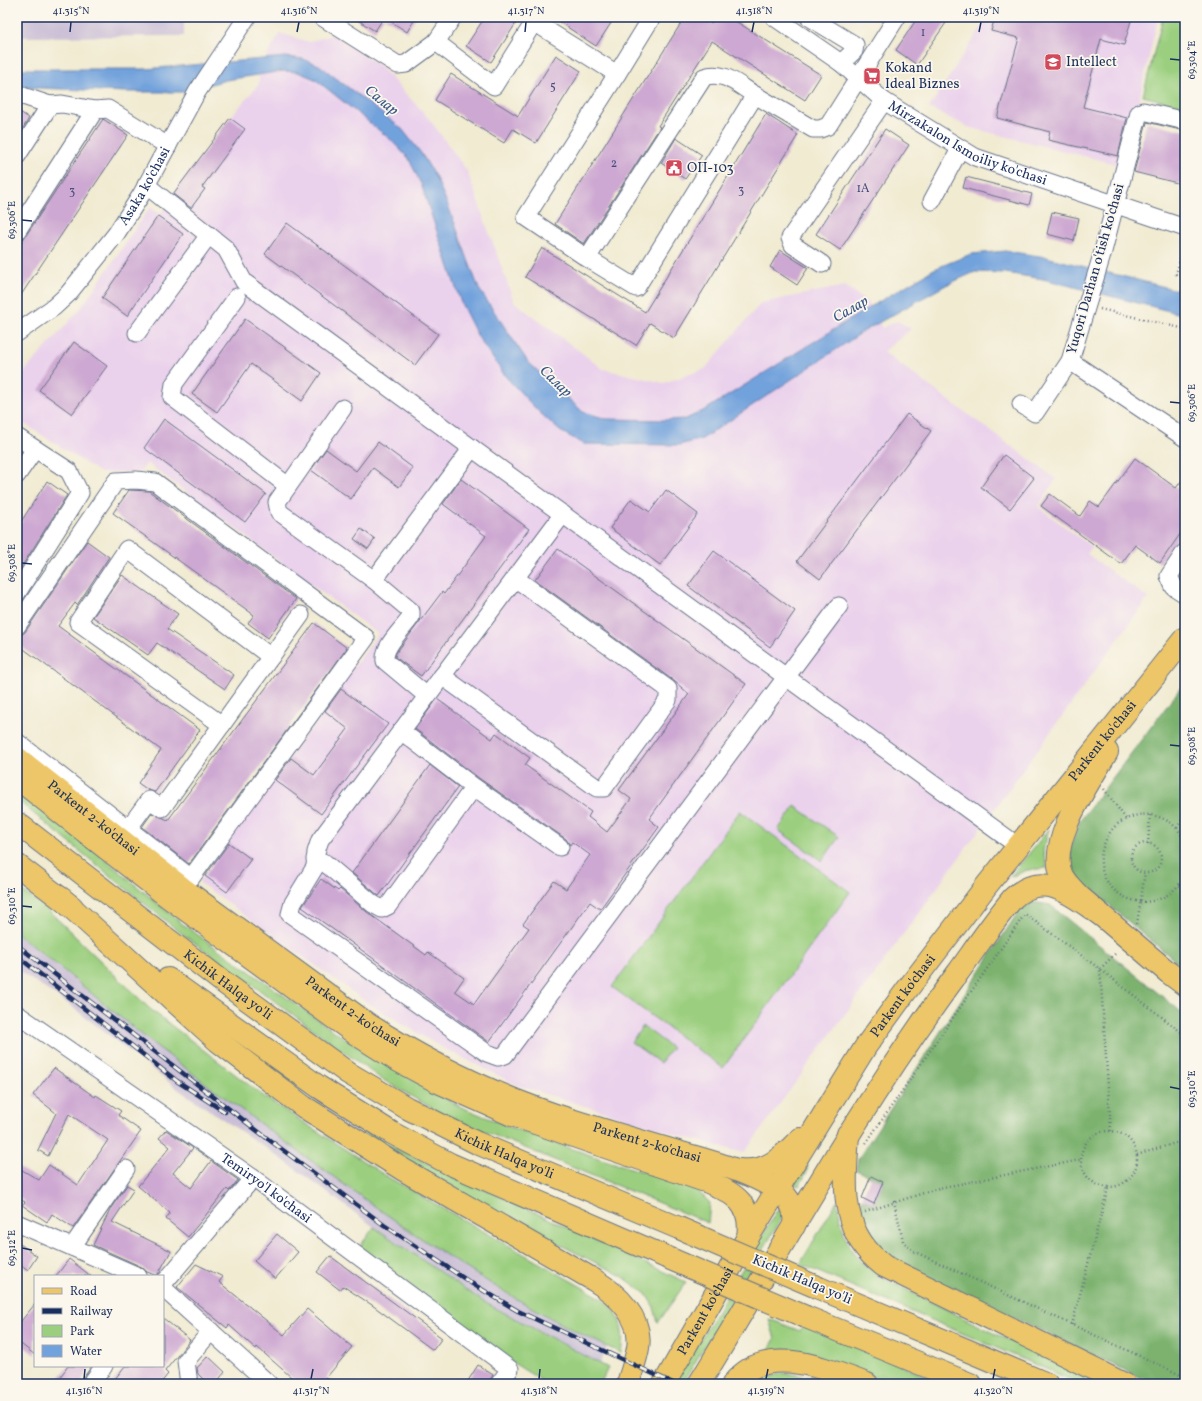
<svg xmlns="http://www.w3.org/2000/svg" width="1202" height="1401" viewBox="0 0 1202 1401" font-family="Vollkorn,serif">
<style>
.built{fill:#ead1ec}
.industrial{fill:#cabfd6}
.green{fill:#9bcf7f;stroke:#5b7f6e}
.forest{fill:#7cb26e;stroke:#4c7066}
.water{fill:#72a2dc;stroke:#46689d}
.building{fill:#cda8d2}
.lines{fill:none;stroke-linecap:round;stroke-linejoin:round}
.minor-casing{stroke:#667187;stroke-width:19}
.major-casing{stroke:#667187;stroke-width:24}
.highway-casing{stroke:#667187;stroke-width:24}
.path{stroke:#667187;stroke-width:2.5;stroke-dasharray:1 3;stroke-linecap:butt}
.minor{stroke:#fff;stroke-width:17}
.major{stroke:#ecc669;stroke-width:22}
.highway{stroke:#ecc669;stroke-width:22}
.rail-casing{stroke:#1b2f5e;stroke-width:4.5}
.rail{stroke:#fbf7ec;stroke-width:3;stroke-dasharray:9;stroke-linecap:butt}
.highway-bridge-casing{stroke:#667187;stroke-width:24;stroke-linecap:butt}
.highway-bridge{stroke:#ecc669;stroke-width:22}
.ticks{fill:none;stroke:#1b2f5e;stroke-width:1.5}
.labels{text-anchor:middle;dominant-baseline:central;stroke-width:3.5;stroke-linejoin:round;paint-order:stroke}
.number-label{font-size:12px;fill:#484d7b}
.poi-label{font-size:14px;fill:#1b2f5e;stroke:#fbf7ec;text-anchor:start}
.street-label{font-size:14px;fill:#1b2f5e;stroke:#fbf7ec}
.water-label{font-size:15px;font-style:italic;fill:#39578a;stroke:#fbf7ec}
.neatline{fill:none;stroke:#1b2f5e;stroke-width:1.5}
.ticks-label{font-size:10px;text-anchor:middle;fill:#1b2f5e}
</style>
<rect width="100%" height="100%" fill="#fbf7ec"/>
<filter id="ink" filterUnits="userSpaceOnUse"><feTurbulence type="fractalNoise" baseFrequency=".025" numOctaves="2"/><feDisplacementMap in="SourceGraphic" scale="8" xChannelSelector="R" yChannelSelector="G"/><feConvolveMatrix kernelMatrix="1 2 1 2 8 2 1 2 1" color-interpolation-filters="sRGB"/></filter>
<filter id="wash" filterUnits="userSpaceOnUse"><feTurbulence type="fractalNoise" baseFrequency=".012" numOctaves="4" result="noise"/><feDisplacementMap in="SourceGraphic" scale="16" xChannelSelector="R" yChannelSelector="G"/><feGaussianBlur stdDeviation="0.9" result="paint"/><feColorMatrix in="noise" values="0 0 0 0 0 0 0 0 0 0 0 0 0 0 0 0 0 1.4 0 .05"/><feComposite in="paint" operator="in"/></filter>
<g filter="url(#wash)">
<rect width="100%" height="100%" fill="#f1ebd2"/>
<path class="built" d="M988,17H1158L1124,166L968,127L929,108Z
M280,33L309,42L334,34L381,67L430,120L467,171L514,302L603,369L664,383L705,369L761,303L845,286L870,304L882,328L897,321L911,329L883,352L1056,479L1038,507L1092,547L1087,554L1148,598L744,1153L689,1138L517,1085L439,1046L368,1003L199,882L378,634L147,463L140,472L101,473L17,419V380L82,307L150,207L160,214L230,118L259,84V71Z"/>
<path class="industrial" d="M17,17H184V36L17,37Z
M17,934L154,1044L254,1119L503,1292L607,1347L600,1365L482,1301L374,1227L275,1154L179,1090L71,1006L17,970Z"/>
<path class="green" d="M1163,17H1185V107L1143,96Z
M17,786L181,923L341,1036L417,1082L461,1107L510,1127L604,1160L694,1187L710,1203L708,1223L442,1114L380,1078L177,930L17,800Z
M795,806L839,837L822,861L778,830Z
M740,811L850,892L723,1068L612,987Z
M1049,829L1043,851L1047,868L1027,870L1010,877Z
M17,887L49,911L150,1009L266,1098L386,1176L603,1299C621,1314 625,1330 621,1353C523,1309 436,1250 349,1188C284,1141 219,1094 155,1045C109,1009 64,969 17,934Z
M643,1026L672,1048L660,1063L631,1042Z
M281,1076L397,1149L686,1282L658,1323L654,1307L646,1294L622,1276L488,1208L394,1152Z
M808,1164L807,1172L799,1186L793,1183L801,1169Z
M837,1201C845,1244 848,1258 888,1281L1098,1384H1081L800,1264Z
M778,1209L785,1213L682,1384H674Z
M374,1227L482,1301L608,1368L600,1384H547L507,1359L358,1249Z
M769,1319L800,1331L804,1323L943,1384H894L800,1351L784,1349L767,1352L775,1339Z
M783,1373L812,1377L834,1384H756L764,1379Z"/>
<path class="forest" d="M1185,682V969L1080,881C1064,860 1071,843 1080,821Z
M1033,902L1050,905L1185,1015V1384H1154L902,1265L869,1244L858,1206L862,1199L874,1204L883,1182L856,1170L858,1159L1020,909Z"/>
<path class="water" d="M286,57L303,59L319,65L402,129L421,153L435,176L447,203L479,289L528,362L583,412L607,419L665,420L686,419L705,410L860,313L934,269L971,254L1006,251L1046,257L1185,292V315L1043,279L1005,273L975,272L946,285L864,331L702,439L679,445L584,444L560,431L537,410L506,377L478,337L461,303L421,184L409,159L390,139L315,79L298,72L283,71L226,80L182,92H126L17,87V69H145Z"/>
<g id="blocks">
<path class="building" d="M353,17H416L407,32L384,17L375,31Z
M485,17H520L491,62L466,46Z
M552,17H615L596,46Z
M685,17H702L711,23L715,17H729L821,75L805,100L712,41L658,126L660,127L584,244L555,224Z
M918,17H950L917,65L896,50Z
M995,17H1132L1124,45L1101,39L1083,107L1127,118L1118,156L1048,140L1050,132L997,118L1019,38L991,31Z
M556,55L581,71L536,143L513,129L504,143L435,100L451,74L518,116Z
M1182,101H1185V111L1179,109Z
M17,110L29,118L17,138Z
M766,114L798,135L674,338L650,323L636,345L525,277L542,248L645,312Z
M230,118L245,129L202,187L205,189L191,208L173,194Z
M103,119L128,135L17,301V249Z
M1147,122L1185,131V185L1134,172Z
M885,129L909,145L840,250L816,234Z
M676,138L702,155L685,179L661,163Z
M966,177L1032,194L1029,205L963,188Z
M1052,212L1079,218L1074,241L1047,234Z
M158,216L183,234L127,316L102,298Z
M287,223L438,334L415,365L265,254Z
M780,250L808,268L797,285L770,267Z
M245,319L321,373L302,401L251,364L217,412L192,394Z
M74,342L107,366L72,414L39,390Z
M907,414L931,431L820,579L797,561Z
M164,419L266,494L245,522L144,448Z
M378,442L413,468L399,487L373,468L351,499L311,470L326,449L356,471Z
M1004,455L1034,478L1010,509L981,487Z
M1135,458L1176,488L1185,476V527L1160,563L1135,545L1121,564L1041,506L1050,494L1080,516L1090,501L1099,507Z
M461,479L529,529L421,676L395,657L396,653L442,592L444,594L486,536L443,504Z
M47,481L67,495L17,574V528Z
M129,490L149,491L296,599L268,638L248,623L254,615L113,513Z
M666,490L698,514L660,565L610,528L631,499L650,512Z
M361,529L375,539L368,549L354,539Z
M87,541L109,557L77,605L75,603L58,626L200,730L155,792L148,790L138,783L161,750L17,644V638L25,632Z
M558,549L746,684L649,819L659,827L600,909L590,902L489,1042L302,907L321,879L338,891L340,889L367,912L426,955L428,952L464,978L455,991L474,1004L529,928L523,924L554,881L566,889L590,855L572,842L570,845L566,839L480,779L415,729L437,699L492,739L496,733L530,758L525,765L591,812L588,817L607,832L631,799L619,790L689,694L674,681L535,580Z
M714,551L795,611L770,647L688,586Z
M122,575L178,614L167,629L234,675L225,689L157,643L148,655L93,617Z
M314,623L347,648L189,864L142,827L152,813L168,820Z
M341,689L388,724L321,814L275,780L291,758L314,775L348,729L325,711Z
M430,765L458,787L379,896L352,873Z
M229,843L251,859L227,892L205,876Z
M54,1068L95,1097L96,1095L121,1111L118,1115L141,1131L73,1228L52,1214L47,1222L22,1205L25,1202L17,1197V1167L39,1180L49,1165L78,1185L108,1140L69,1114L48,1156L38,1150L56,1113L33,1095Z
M166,1130L193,1148L173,1173L191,1188L211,1161L238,1180L229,1191L227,1189L188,1237L166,1219L170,1213L138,1186L170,1147L159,1138Z
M871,1176L883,1182L874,1204L862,1198Z
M127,1185L134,1189L112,1222L171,1251L157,1276L147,1272L142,1267L93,1245L111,1208Z
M277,1234L298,1252L275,1279L254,1261Z
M17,1242L37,1256L28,1270L17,1262Z
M330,1256L442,1338L433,1350L372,1305L343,1286L340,1290L317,1272Z
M69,1259L91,1276H56Z
M196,1264L223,1277L219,1282L284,1335L307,1309L352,1347L326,1378L334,1384H299L257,1347L256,1349L229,1325L227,1328L177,1287Z
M35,1304V1355L17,1341V1326Z
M163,1318L190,1340L165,1371L168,1374L160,1384H111L125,1366H163Z
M208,1356L225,1372L215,1384H208L198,1374L197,1368Z
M478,1365L493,1375L488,1384H466Z
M68,1366H92L83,1378L81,1384H55Z"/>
</g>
</g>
<g filter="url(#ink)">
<use href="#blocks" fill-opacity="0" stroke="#667187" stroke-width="1"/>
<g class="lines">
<defs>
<g id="minor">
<path d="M322,17L398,65L406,64L436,42"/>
<path d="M453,17L436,42L494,86L534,22L617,74L652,17"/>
<path id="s1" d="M774,17L841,63L884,101L975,157L1185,228"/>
<path d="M809,17L855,45L854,51L841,63"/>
<path d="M17,94L50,105"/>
<path d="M755,95L813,129H820L828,126L897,17"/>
<path d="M1185,121L1143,111L1139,113L1102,255L1070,361L1185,438"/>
<path d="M17,156L50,105L62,104L95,110"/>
<path d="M146,185L226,249L244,282L1018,846"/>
<path d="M932,201L960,149"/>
<path d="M17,231L95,110L108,109L168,146"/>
<path d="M587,258L704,77C724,70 738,85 755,95L636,288L587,258L526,217L617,74"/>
<path d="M822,264L793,245L790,238L884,101"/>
<path d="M237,297L174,384L172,397L288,486"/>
<path id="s2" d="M17,333L54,307L68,294L116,234L141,195L197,92L247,17"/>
<path d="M137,333L209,235"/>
<path d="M1021,404L1035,413L1070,361"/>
<path d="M343,408L277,502L279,512L374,580"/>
<path d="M17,437L69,471L80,493L17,593"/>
<path d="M17,475L35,449"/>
<path d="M563,514L320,840L316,852L315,867L293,903L290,914L487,1053L498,1057L505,1055L839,606"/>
<path d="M1185,552L1169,576L1174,587L1185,594"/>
<path d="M17,626L116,481L136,480L155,482L366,638L191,878L17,742"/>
<path d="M442,676L597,788H604L668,700V689L515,578"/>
<path d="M427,696L385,661C383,646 403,629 411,617V611L374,580L472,448"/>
<path d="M222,725L78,622L127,549L271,657"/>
<path d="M474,787L560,847"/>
<path d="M122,837L149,800L162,808L301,615"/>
<path d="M315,859L325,863L373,904L382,909L388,906L474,787L401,731"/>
<path id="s3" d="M17,1014L253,1178L510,1369L499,1384"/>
<path d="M17,1223L138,1276"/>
<path d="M72,1247L126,1169"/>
<path d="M163,1284L253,1178"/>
<path d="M163,1288L269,1384"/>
<path d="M91,1384L104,1366"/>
<path d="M189,1384L186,1361L211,1331"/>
</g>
<g id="major">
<path d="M1107,752C1090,782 1046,842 1062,876C1067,884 1074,891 1080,897L1169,973L1185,985"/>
<path id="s4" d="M17,758L182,888L369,1025C432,1065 500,1098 571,1120C609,1132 647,1143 685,1154C717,1163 749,1172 778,1190C791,1198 796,1211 794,1226"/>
<path d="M740,1170C767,1173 782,1157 800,1139"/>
<path id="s5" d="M664,1384L748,1237L866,1046L906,991L987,885L1185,638"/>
<path d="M699,1384C783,1246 861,1104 957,974C975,949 993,922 1013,898C1044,869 1073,896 1101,915"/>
</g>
<g id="highway">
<path d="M17,778L167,896L356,1034L395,1059L436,1081L512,1115L708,1182C735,1193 753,1205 748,1237"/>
<path id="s6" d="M17,823L219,979L348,1073L407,1108L477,1143L679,1228"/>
<path d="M17,865L72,907"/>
<path d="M61,898L218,1041L304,1107L402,1169L594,1280C617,1294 643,1318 638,1348C636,1360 631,1372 628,1384"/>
<path d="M168,979L319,1087L392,1133L450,1164L666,1257"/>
<path d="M848,1134C845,1186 838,1231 884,1266L1124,1384"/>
<path d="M819,1288L1047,1384"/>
<path d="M806,1317L970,1384"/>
<path d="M733,1384C765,1341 828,1370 867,1384"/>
</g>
</defs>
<use href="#minor" class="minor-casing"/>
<use href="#major" class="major-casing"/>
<use href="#highway" class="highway-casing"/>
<path class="path" d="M1185,243L1176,274L1185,276
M1100,309L1185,329
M1104,789L1126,819
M1177,828L1185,816
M1185,842C1180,827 1165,817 1151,815C1139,813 1129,817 1119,823C1112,828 1108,835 1105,842C1083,891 1154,929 1185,876
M1131 858a15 15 0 1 1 30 0a15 15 0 1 1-30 0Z
M1148,844L1150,815
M1179,886L1185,890
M1137,924L1145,873
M1081 1159a28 28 0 1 1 56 0a28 28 0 1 1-56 0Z
M1111,1131L1100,969L1185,1035
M866,1143L1025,914L1100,969L1117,952
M1137,1155L1185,1140
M894,1201L903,1241L913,1251L1185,1377
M865,1212L939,1188L1080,1160
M1072,1325L1108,1188"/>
<use href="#minor" class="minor"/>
<use href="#major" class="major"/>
<use href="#highway" class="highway"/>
<defs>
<path id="rail" d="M17,945L268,1139L384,1225L471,1283L518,1311L675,1384
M17,956L177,1081L225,1112"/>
</defs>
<use href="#rail" class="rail-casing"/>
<use href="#rail" class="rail"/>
<defs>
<path id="highway-bridge" d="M679,1228L819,1288
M666,1257L806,1317"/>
</defs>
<use href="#highway-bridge" class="highway-bridge-casing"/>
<use href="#highway-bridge" class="highway-bridge"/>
</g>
</g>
<path class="ticks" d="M70,32L71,22M297,32L299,22M525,32L526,22M752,32L754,22M979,32L981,22M1170,59L1180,60M22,220L32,221M1170,402L1180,403M22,563L32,564M1170,745L1180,746M22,906L32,907M1170,1087L1180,1089M22,1248L32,1250M84,1379L85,1369M311,1379L313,1369M539,1379L540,1369M766,1379L768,1369M993,1379L995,1369"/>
<defs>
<symbol id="school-square" viewBox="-11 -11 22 22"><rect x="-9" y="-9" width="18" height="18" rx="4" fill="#d1495b" stroke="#fbf7ec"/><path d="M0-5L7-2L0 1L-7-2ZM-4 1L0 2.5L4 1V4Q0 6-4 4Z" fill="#fff"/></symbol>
<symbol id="supermarket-square" viewBox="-11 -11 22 22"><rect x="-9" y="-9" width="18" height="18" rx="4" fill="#d1495b" stroke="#fbf7ec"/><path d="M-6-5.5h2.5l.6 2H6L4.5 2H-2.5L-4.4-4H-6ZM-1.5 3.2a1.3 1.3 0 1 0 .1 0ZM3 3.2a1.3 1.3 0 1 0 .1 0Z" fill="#fff"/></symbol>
<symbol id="civic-square" viewBox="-11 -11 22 22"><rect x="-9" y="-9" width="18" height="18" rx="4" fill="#d1495b" stroke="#fbf7ec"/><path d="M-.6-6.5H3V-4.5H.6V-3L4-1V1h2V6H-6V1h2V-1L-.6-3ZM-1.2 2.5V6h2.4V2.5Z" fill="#fff"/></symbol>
</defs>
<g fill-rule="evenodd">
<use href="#school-square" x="1043" y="52" width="20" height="20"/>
<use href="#supermarket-square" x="862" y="66" width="20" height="20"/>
<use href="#civic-square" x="664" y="158" width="20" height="20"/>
</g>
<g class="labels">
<g class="number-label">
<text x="923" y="33">1</text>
<text x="553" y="87">5</text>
<text x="614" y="164">2</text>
<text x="863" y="189">1A</text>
<text x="741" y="191">3</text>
<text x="72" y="192">3</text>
</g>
<g class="poi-label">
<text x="1066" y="62">Intellect</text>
<text x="885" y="68">Kokand<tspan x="885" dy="16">Ideal Biznes</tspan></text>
<text x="687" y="168">ОП-103</text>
</g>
<g class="street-label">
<text stroke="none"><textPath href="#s1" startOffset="233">Mirzakalon Ismoiliy ko'chasi</textPath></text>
<text stroke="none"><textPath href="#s2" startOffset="197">Asaka ko'chasi</textPath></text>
<text transform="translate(1096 269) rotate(-74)">Yuqori Darhan o'tish ko'chasi</text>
<text stroke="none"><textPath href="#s5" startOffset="780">Parkent ko'chasi</textPath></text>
<text stroke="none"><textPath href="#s4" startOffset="97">Parkent 2-ko'chasi</textPath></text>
<text stroke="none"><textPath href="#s6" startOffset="266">Kichik Halqa yo'li</textPath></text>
<text stroke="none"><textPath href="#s5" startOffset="456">Parkent ko'chasi</textPath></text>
<text stroke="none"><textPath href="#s4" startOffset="421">Parkent 2-ko'chasi</textPath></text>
<text stroke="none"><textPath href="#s4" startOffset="745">Parkent 2-ko'chasi</textPath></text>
<text stroke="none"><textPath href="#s6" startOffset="591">Kichik Halqa yo'li</textPath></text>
<text stroke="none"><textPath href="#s3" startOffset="304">Temiryo'l ko'chasi</textPath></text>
<text transform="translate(802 1280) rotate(23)">Kichik Halqa yo'li</text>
<text stroke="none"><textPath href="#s5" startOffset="84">Parkent ko'chasi</textPath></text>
</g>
<g class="water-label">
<text transform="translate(381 101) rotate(39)">Салар</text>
<text transform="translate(851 310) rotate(-30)">Салар</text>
<text transform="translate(555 382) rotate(44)">Салар</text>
</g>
</g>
<rect width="1202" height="1401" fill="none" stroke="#fbf7ec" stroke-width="44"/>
<rect x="34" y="1275" width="130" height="92" fill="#fbf7ec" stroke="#a1a7b3"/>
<rect x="42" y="1288" width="20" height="6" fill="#ecc669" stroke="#a1a7b3"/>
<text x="70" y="1295" font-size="12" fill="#1b2f5e">Road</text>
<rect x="42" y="1308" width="20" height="6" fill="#1b2f5e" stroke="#a1a7b3"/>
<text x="70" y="1315" font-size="12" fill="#1b2f5e">Railway</text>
<rect x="42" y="1325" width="20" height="12" fill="#9bcf7f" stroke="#a1a7b3"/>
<text x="70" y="1335" font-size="12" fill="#1b2f5e">Park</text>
<rect x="42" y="1345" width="20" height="12" fill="#72a2dc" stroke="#a1a7b3"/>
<text x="70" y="1355" font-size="12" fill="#1b2f5e">Water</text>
<rect x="22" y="22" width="1158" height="1357" class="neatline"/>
<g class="ticks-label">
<text x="71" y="14">41.315°N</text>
<text x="299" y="14">41.316°N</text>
<text x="526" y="14">41.317°N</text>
<text x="754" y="14">41.318°N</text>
<text x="981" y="14">41.319°N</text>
<text transform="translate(1191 60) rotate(-90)" y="4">69.304°E</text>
<text transform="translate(11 220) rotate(-90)" y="4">69.306°E</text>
<text transform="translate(1191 403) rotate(-90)" y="4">69.306°E</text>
<text transform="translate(11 563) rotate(-90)" y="4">69.308°E</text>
<text transform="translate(1191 746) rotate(-90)" y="4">69.308°E</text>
<text transform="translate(11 906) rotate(-90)" y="4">69.310°E</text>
<text transform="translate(1191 1089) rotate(-90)" y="4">69.310°E</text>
<text transform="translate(11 1248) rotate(-90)" y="4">69.312°E</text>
<text x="84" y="1394">41.316°N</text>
<text x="311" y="1394">41.317°N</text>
<text x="539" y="1394">41.318°N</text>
<text x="766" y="1394">41.319°N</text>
<text x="993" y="1394">41.320°N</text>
</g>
</svg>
